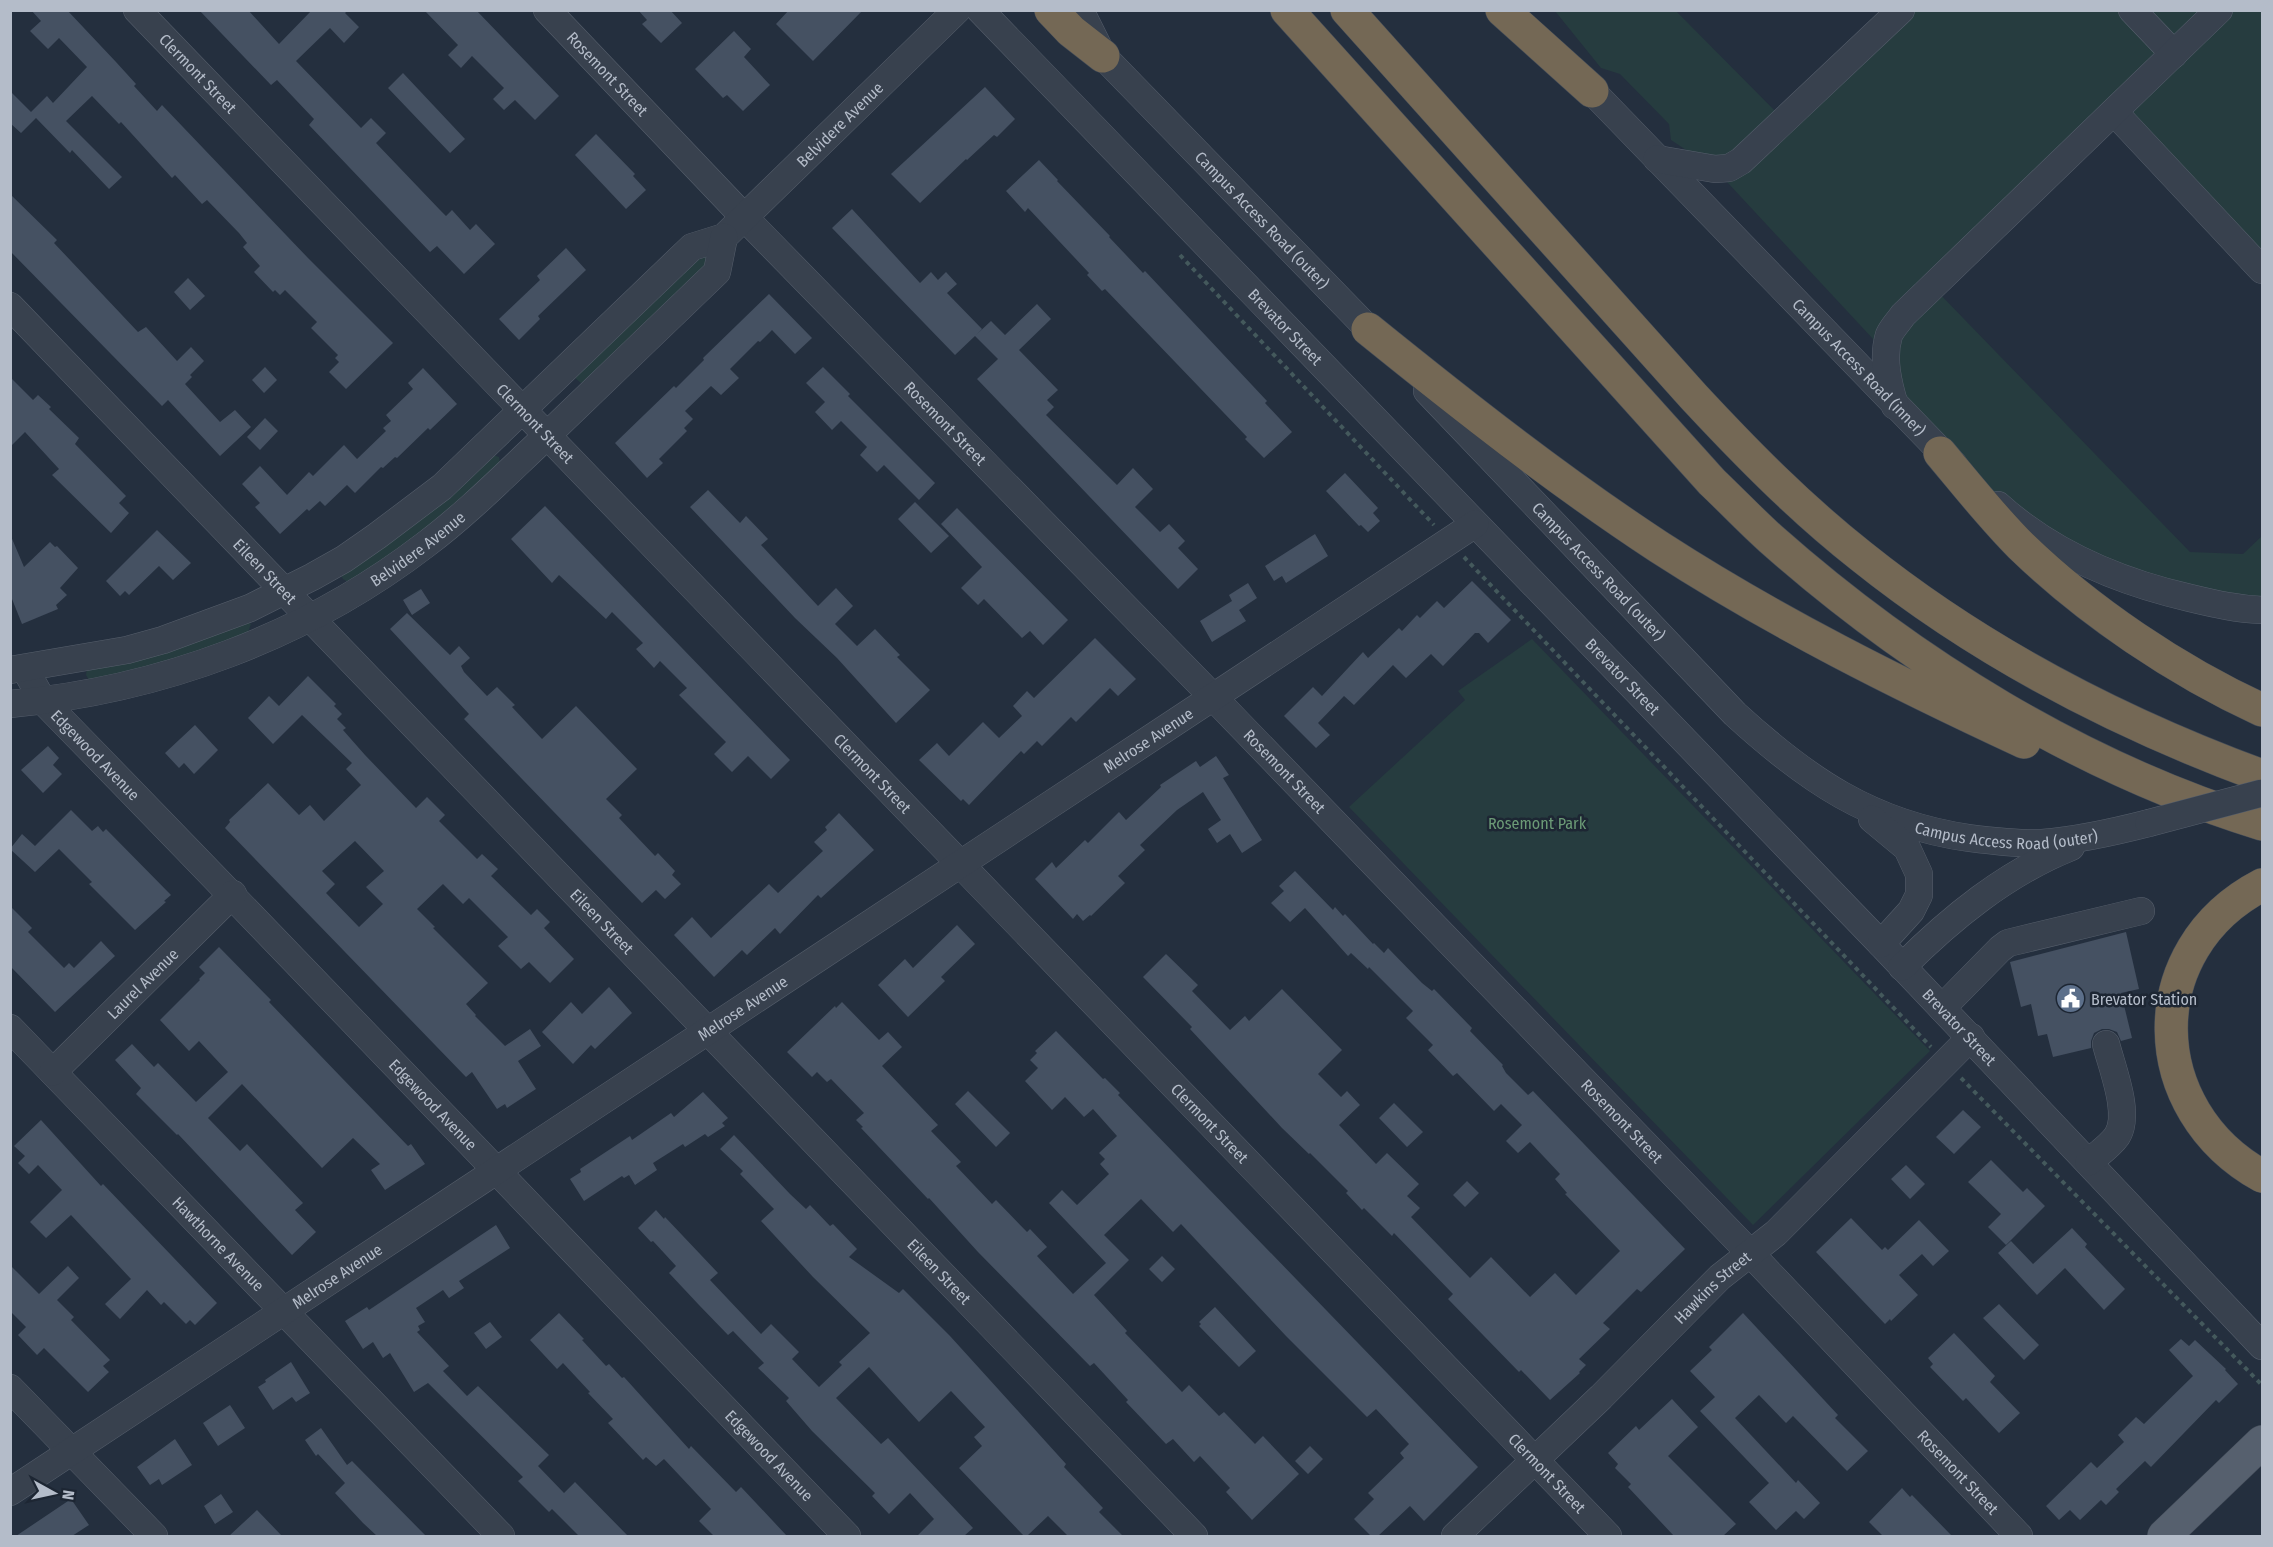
<svg xmlns="http://www.w3.org/2000/svg" width="2273" height="1547" viewBox="0 0 2273 1547" font-family="'Fira Sans Condensed',sans-serif">
<style>
.green{fill:#263c3f}
.building{fill:#455162;fill-rule:evenodd}
.lines{fill:none;stroke-linecap:round;stroke-linejoin:round}
.minor-casing{stroke:#565f6c;stroke-width:28}
.major-casing{stroke:#414a57;stroke-width:34}
.highway-casing{stroke:#434c59;stroke-width:34}
.path{stroke:#44595c;stroke-width:4;stroke-dasharray:4.5 4.5;stroke-linecap:butt}
.minor{stroke:#38414e;stroke-width:27}
.major{stroke:#56606e;stroke-width:33}
.highway{stroke:#746855;stroke-width:33}
.minor-bridge-casing{stroke:#565f6c;stroke-width:28;stroke-linecap:butt}
.minor-bridge{stroke:#38414e;stroke-width:27}
.labels{text-anchor:middle;dominant-baseline:central;stroke-width:5;stroke-linejoin:round;paint-order:stroke}
.street-label{font-size:16px;fill:#b4bcc9;stroke:#1d2633}
.park-label{font-size:16px;fill:#6b9a76;stroke:#1d2633}
.poi-label{font-size:16px;fill:#b4bcc9;stroke:#1d2633;text-anchor:start}
</style>
<rect width="100%" height="100%" fill="#242f3e"/>
<path class="green" d="M1555,11H1676L1784,120L1901,11H2262V262L2114,112L1933,287L2190,552L2243,554L2262,536V610L2177,595L2014,520L1895,406L1887,354L1715,169L1671,140L1669,124L1620,74L1601,68Z
M702,248L713,259L588,380L581,383L574,377Z
M493,455L499,457L500,464L451,509L409,543L348,582L343,579L340,573Z
M245,621L251,624L247,635L140,671L89,680L86,675L87,667Z
M1532,639L1930,1051L1753,1225L1349,807L1465,700L1458,691Z"/>
<path class="building" d="M31,10H67L116,62L136,84L134,86L157,111L162,105L308,258L393,343L346,389L329,372L339,362L335,358L338,355L311,328L317,322L285,290L280,295L275,290L273,292L254,272L260,266L243,247L247,243L239,233L207,200L202,204L175,175L172,178L121,122L119,124L92,96L66,121L122,177L109,189L72,150L70,153L36,118L21,133L10,123V91L31,112L47,96L53,103L87,67L59,38L48,49L30,31L41,21Z
M199,10H248L279,44L312,10H348L345,13L359,27L344,43L330,28L296,61L361,128L371,118L386,133L376,143L440,210L446,216L452,210L470,230L476,224L495,244L464,274L437,246L430,252L309,125L314,119L313,118L277,80L271,85Z
M424,10H476L559,96L535,120L515,100L504,110L493,99L504,88L472,56L461,68L448,55L458,45Z
M638,10H670L682,23L661,43L642,24L647,20Z
M789,10H863L813,61L776,24Z
M734,31L751,49L744,57L770,85L743,111L727,95L723,98L695,69Z
M403,73L465,139L450,153L388,88Z
M985,87L1015,119L997,137L994,135L967,160L966,159L920,203L891,174Z
M596,134L635,174L633,176L646,190L626,209L575,155Z
M1039,160L1058,180L1057,181L1110,236L1109,237L1143,273L1145,271L1267,401L1265,403L1292,432L1264,458L1245,439L1247,437L1105,289L1102,291L1087,275L1089,273L1028,208L1025,212L1006,191Z
M10,194L57,240L54,243L138,332L146,327L177,361L191,347L204,361L190,375L192,377L185,384L220,422L235,410L251,427L220,456L168,400L162,406L10,251Z
M852,209L920,283L931,272L938,280L946,272L957,284L947,293L982,329L976,335L991,321L1005,335L1037,304L1051,319L1019,350L1058,390L1047,400L1054,407L1046,415L1117,485L1133,468L1153,489L1135,507L1160,532L1169,524L1185,541L1178,548L1198,569L1178,589L977,379L998,359L975,336L955,355L832,228Z
M566,248L586,270L538,316L540,319L519,340L499,319L540,280L537,276Z
M188,278L205,296L190,310L174,292Z
M769,294L812,338L795,354L772,330L760,342L758,341L730,369L739,378L721,395L711,386L685,411L693,419L684,428L687,431L659,459L663,463L647,478L615,443L674,386L676,388L704,360L703,358Z
M265,367L277,380L264,393L252,380Z
M823,367L850,394L848,396L935,483L919,500L884,465L877,472L860,455L867,447L841,421L832,430L815,412L825,402L806,383Z
M423,368L457,404L430,430L428,428L397,458L395,457L383,468L381,467L355,493L347,485L325,506L320,501L309,511L307,509L280,534L255,507L260,503L242,484L260,466L287,495L309,472L313,476L344,445L357,459L386,431L383,428L391,421L386,415L413,389L408,383Z
M10,377L33,400L38,395L51,407L49,409L79,438L75,444L126,496L119,503L129,513L111,533L52,475L59,469L25,432L10,447Z
M265,418L278,431L260,450L247,437Z
M1345,473L1378,508L1373,513L1380,521L1368,532L1361,525L1359,526L1326,491Z
M708,490L740,523L746,516L768,539L761,545L818,606L836,588L853,606L835,624L857,646L875,629L900,655L897,657L930,690L896,723L837,658L795,618L690,507Z
M915,502L949,536L931,553L898,519Z
M545,506L790,760L771,779L748,756L732,772L714,754L726,742L679,695L687,688L660,661L654,668L636,649L643,643L612,612L606,619L559,575L552,583L511,539Z
M957,508L1068,620L1043,645L1030,631L1022,638L984,599L978,605L961,588L982,567L941,524Z
M157,530L191,563L173,580L159,566L129,595L125,591L120,596L106,581Z
M10,534L24,567L50,542L55,547L57,546L78,568L60,588L67,595L56,605L58,609L22,624L10,594Z
M1315,534L1328,556L1286,583L1282,576L1274,581L1265,566Z
M1472,581L1511,620L1488,643L1479,633H1475L1443,666L1431,654L1406,678L1393,665L1354,705L1344,696L1318,723L1330,735L1316,748L1284,716L1313,687L1322,696L1363,652L1368,658L1399,628L1402,631L1417,615L1420,618L1437,601L1444,608Z
M1248,583L1257,598L1239,610L1246,621L1212,642L1200,621L1232,601L1229,595Z
M421,589L430,603L412,615L403,600Z
M407,613L450,655L459,646L470,658L461,666L464,672L487,696L497,687L515,705L512,707L542,739L576,706L637,769L606,799L622,815L619,818L655,856L658,853L675,871L672,875L681,884L665,899L656,890L642,903L464,719L469,714L390,629Z
M1095,638L1136,679L1118,696L1110,688L1076,722L1071,717L1042,746L1037,741L1024,754L1021,751L969,805L963,799L961,801L919,760L937,743L949,756L983,722L999,738L1022,716L1013,706L1027,691L1034,698Z
M308,676L336,704L334,706L342,714L337,719L346,728L343,730L365,755L416,808L427,797L445,815L439,821L477,859L482,854L498,869L491,876L531,915L537,909L550,922L544,928L574,959L550,983L529,962L521,969L498,946L508,937L469,898L463,904L443,884L417,909L435,927L433,928L488,983L466,1004L476,1015L475,1016L505,1046L530,1029L541,1046L518,1061L536,1089L507,1108L505,1104L497,1109L472,1072L466,1077L225,828L230,822L229,820L268,783L299,815L310,805L324,821L361,785L346,769L352,763L302,715L273,744L248,718L269,696L279,706ZM355,841L384,871L366,887L383,904L359,927L326,893L335,884L322,871Z
M195,725L218,750L194,774L184,763L179,768L165,753Z
M48,746L59,758L53,765L62,774L43,793L21,770Z
M1216,756L1229,775L1223,778L1262,840L1242,853L1230,834L1217,843L1208,829L1221,820L1203,792L1177,810L1140,845L1145,850L1118,876L1125,883L1091,916L1090,915L1083,921L1077,914L1073,919L1035,879L1052,862L1056,868L1085,840L1088,843L1119,812L1126,820L1161,787L1160,785L1196,761L1200,767Z
M71,810L92,831L98,826L103,832L106,829L171,895L164,901L166,902L135,930L89,884L92,882L59,849L35,872L10,849L22,834L35,846Z
M839,813L874,850L821,898L818,895L780,934L775,928L747,955L742,950L714,977L674,935L692,917L711,938L769,884L778,893L823,851L814,842L827,830L825,827Z
M1295,871L1333,910L1335,907L1343,916L1345,914L1373,944L1374,943L1384,953L1388,948L1422,983L1432,991L1434,989L1472,1028L1470,1031L1503,1065L1502,1066L1506,1073L1528,1095L1533,1091L1685,1249L1641,1292L1637,1289L1603,1323L1610,1329L1579,1359L1586,1365L1579,1372L1580,1373L1550,1400L1521,1370L1519,1372L1448,1299L1453,1294L1394,1233L1392,1236L1364,1208L1362,1210L1346,1193L1348,1191L1310,1153L1309,1154L1282,1128L1190,1029L1192,1027L1143,977L1166,954L1198,985L1192,991L1230,1030L1245,1016L1249,1021L1282,989L1342,1050L1318,1074L1341,1097L1347,1091L1360,1105L1339,1125L1376,1164L1387,1153L1419,1184L1407,1196L1420,1208L1411,1217L1470,1278L1491,1257L1530,1297L1555,1273L1576,1295L1620,1251L1565,1194L1567,1193L1555,1179L1560,1174L1530,1142L1518,1153L1506,1141L1522,1125L1501,1104L1494,1111L1457,1073L1453,1076L1428,1050L1433,1045L1406,1018L1413,1011L1369,967L1368,969L1351,953L1348,956L1305,908L1290,922L1271,903L1284,891L1279,886Z
M10,906L32,928L28,932L64,968L69,963L74,968L101,941L115,956L55,1012L10,966Z
M957,925L975,944L941,977L945,981L908,1017L878,985L905,959L913,968Z
M2126,932L2139,989L2121,993L2132,1038L2121,1041L2117,1032L2109,1029H2102L2094,1033L2091,1041V1048L2053,1057L2047,1034L2038,1036L2031,1004L2021,1007L2010,962Z
M219,947L271,1000L269,1002L341,1077L408,1146L411,1144L425,1164L385,1190L371,1170L380,1164L353,1138L322,1168L242,1084L208,1118L240,1151L247,1144L303,1203L295,1210L316,1232L292,1255L178,1134L177,1135L136,1094L141,1088L115,1060L132,1044L154,1067L158,1063L196,1102L228,1072L199,1041L189,1051L160,1020L200,980L199,979L205,973L199,967Z
M609,987L632,1013L595,1049L591,1045L573,1064L542,1032L571,1002L582,1014Z
M842,1002L879,1040L888,1032L902,1047L882,1066L938,1125L931,1131L961,1162L956,1166L992,1204L996,1200L1027,1232L1030,1229L1047,1247L1037,1256L1073,1294L1106,1263L1049,1203L1062,1190L1077,1205L1109,1174L1100,1164L1105,1159L1099,1153L1117,1136L1093,1109L1084,1117L1065,1097L1052,1110L1025,1081L1038,1068L1030,1060L1037,1053L1035,1051L1056,1031L1103,1079L1105,1078L1120,1093L1118,1095L1478,1467L1424,1521L1410,1506L1378,1536H1371L1354,1519L1374,1499L1368,1493L1404,1458L1400,1453L1409,1444L1376,1409L1367,1417L1286,1336L1181,1224L1173,1232L1141,1199L1104,1235L1129,1260L1094,1295L1127,1331L1125,1333L1182,1392L1189,1385L1219,1416L1224,1412L1255,1444L1263,1436L1299,1474L1252,1520L1226,1492L1230,1488L1200,1456L1194,1462L1173,1439L1166,1444L1126,1402L1128,1400L1094,1363L1090,1366L978,1252L929,1198L928,1199L861,1128L863,1127L856,1120L864,1113L831,1079L827,1082L817,1072L812,1077L787,1052L835,1006L836,1008Z
M968,1091L1010,1133L996,1147L955,1104Z
M703,1092L728,1118L722,1123L725,1126L708,1137L705,1134L685,1147L683,1144L653,1163L657,1170L635,1185L629,1175L624,1178L622,1176L584,1201L570,1179L581,1172L580,1169L630,1136L632,1140L671,1113L674,1117Z
M1394,1103L1423,1132L1407,1147L1379,1118Z
M1963,1110L1981,1127L1954,1154L1936,1137Z
M41,1120L101,1186L103,1184L217,1303L195,1325L190,1320L186,1324L164,1302L161,1305L147,1290L120,1319L105,1304L131,1279L71,1215L46,1238L30,1222L62,1190L38,1165L29,1174L18,1163L25,1156L14,1146Z
M734,1135L790,1194L806,1209L810,1205L830,1226L833,1224L857,1249L849,1257L899,1293L903,1289L950,1336L1066,1464L1064,1467L1103,1508L1099,1512L1123,1536H1068L1048,1516L1027,1536H1024L959,1468L982,1446L974,1437L985,1427L951,1391L919,1422L869,1367L836,1398L881,1444L888,1438L973,1528L964,1536H917L934,1519L910,1493L889,1514L872,1496L875,1493L812,1431L786,1401L789,1398L758,1368L764,1363L733,1331L728,1335L699,1305L669,1273L676,1266L653,1241L651,1242L638,1228L656,1210L664,1219L665,1217L718,1273L710,1280L761,1334L771,1324L799,1352L792,1359L819,1387L842,1365L839,1362L870,1333L813,1277L761,1221L774,1209L740,1174L743,1171L720,1149Z
M1991,1160L2023,1192L2027,1188L2045,1206L2006,1245L1988,1227L2001,1214L1968,1182Z
M1906,1165L1925,1184L1910,1199L1891,1179Z
M1467,1181L1479,1193L1465,1207L1453,1195Z
M1851,1218L1882,1250L1885,1247L1888,1250L1919,1220L1949,1251L1933,1266L1922,1254L1899,1275L1918,1295L1891,1321L1890,1319L1885,1324L1816,1252Z
M496,1225L510,1248L459,1281L464,1288L449,1298L443,1290L416,1308L425,1322L418,1326L420,1330L417,1332L449,1366L443,1371L467,1396L478,1386L549,1455L538,1466L564,1493L575,1482L628,1536H579L552,1509L549,1512L518,1481L523,1477L428,1383L414,1392L390,1353L383,1358L373,1342L363,1349L345,1321L367,1307L369,1310Z
M2072,1228L2087,1244L2085,1247L2125,1289L2104,1310L2065,1268L2037,1295L1998,1253L2011,1241L2033,1264Z
M1162,1256L1175,1269L1162,1282L1149,1269Z
M10,1265L39,1294L68,1266L79,1278L57,1300L74,1317L71,1320L110,1360L103,1366L109,1372L88,1392L44,1348L37,1355L18,1335L26,1327L10,1311Z
M1999,1304L2039,1345L2024,1360L1983,1318Z
M1215,1307L1256,1351L1239,1367L1199,1326L1201,1324L1199,1322Z
M559,1313L584,1339L582,1340L606,1366L609,1364L622,1378L624,1377L689,1449L691,1446L736,1492L741,1487L787,1536H714L699,1521L711,1509L664,1459L656,1466L646,1457L643,1460L608,1423L613,1419L588,1393L590,1392L563,1363L557,1369L530,1340Z
M1743,1313L1838,1415L1835,1418L1868,1451L1847,1471L1793,1416L1786,1423L1759,1395L1735,1418L1796,1483L1798,1480L1820,1503L1804,1519L1796,1511L1776,1530L1749,1502L1769,1483L1768,1482L1700,1411L1715,1397L1690,1371L1712,1350L1709,1347Z
M490,1322L502,1337L486,1349L474,1333Z
M1954,1333L1995,1376L1990,1382L2020,1413L1999,1433L1966,1398L1963,1401L1930,1367L1933,1364L1928,1358Z
M2181,1339L2189,1346L2195,1340L2226,1369L2225,1370L2238,1384L2219,1403L2216,1400L2151,1467L2145,1461L2116,1489L2119,1492L2106,1505L2101,1500L2080,1520L2070,1510L2059,1520L2046,1506L2091,1462L2097,1468L2124,1442L2118,1435L2136,1417L2144,1424L2193,1376L2169,1350Z
M291,1362L310,1393L296,1402L292,1397L273,1410L258,1387L266,1382L265,1380Z
M1672,1399L1698,1427L1668,1456L1736,1524L1723,1536H1674L1628,1487L1631,1484L1615,1468L1618,1464L1608,1453L1636,1426L1639,1430Z
M230,1405L245,1428L218,1446L203,1423Z
M321,1428L347,1465L352,1461L426,1536H377L363,1523L335,1493L345,1483L318,1454L316,1456L305,1440Z
M175,1439L192,1465L162,1485L159,1479L150,1485L137,1467Z
M1310,1446L1323,1459L1308,1474L1295,1461Z
M1902,1488L1910,1497L1912,1495L1952,1536H1883L1869,1522Z
M221,1494L233,1512L215,1524L204,1506Z
M71,1499L89,1525L72,1536H16Z
M257,1510L282,1536H229Z"/>
<g class="lines">
<defs>
<g id="minor">
<path id="s1" d="M137,10L1608,1536"/>
<path id="s2" d="M547,10L744,217L1214,698L1750,1253L2019,1536"/>
<path id="s3" d="M980,10L1881,944L2262,1346"/>
<path id="s4" d="M1080,10L1103,56L1382,343"/>
<path d="M2132,10L2174,54"/>
<path id="s5" d="M1579,76L1592,91L1954,465"/>
<path d="M2114,112L2262,270"/>
<path d="M1657,159L1715,169L1729,168L1741,161L1901,10"/>
<path id="s6" d="M10,306L1194,1536"/>
<path id="s7" d="M1427,391L1735,714C1806,779 1871,824 1969,838C1993,841 2017,844 2042,843C2078,840 2114,832 2149,823"/>
<path d="M1895,406C1888,383 1882,358 1889,335C1892,328 1899,321 1903,315L2219,10"/>
<path d="M1998,505C2052,554 2120,582 2190,598C2215,604 2237,609 2262,610"/>
<path id="s8" d="M25,669L43,701C313,977 579,1258 847,1536"/>
<path id="s9" d="M10,670L127,650L163,640L250,608L312,577L344,559L377,536L442,487L692,247L724,237L957,10"/>
<path id="s10" d="M10,704C160,690 305,637 425,545C465,515 501,479 537,445C597,388 657,329 717,272L724,237"/>
<path d="M1872,819L1907,848L1919,874V895L1911,911L1881,944"/>
<path d="M1902,967C1951,918 2006,873 2071,847"/>
<path d="M1942,1008L2000,949L2008,943L2141,911"/>
<path id="s11" d="M10,1028L501,1536"/>
<path id="s12" d="M53,1072L233,894"/>
<path d="M2089,1162C2098,1154 2110,1146 2117,1136C2131,1114 2112,1068 2106,1044"/>
<path d="M10,1388L154,1536"/>
<path id="s13" d="M10,1492L1475,524"/>
<path id="s14" d="M1455,1536L1601,1397L1720,1277L1776,1233L1971,1037"/>
</g>
<path id="major" d="M2164,1536L2262,1442"/>
<path id="highway" d="M1051,10L1071,31L1103,56
M1287,10L1712,482C1732,501 1751,521 1771,539C1912,664 2081,768 2262,824
M1347,10L1693,396C1746,453 1800,508 1861,556C1982,653 2118,723 2262,776
M1502,10L1592,91
M1368,329C1462,405 1557,480 1659,547C1775,622 1899,684 2024,742
M1940,453C1966,484 1992,517 2021,546C2088,611 2177,671 2262,710
M2262,885C2139,949 2143,1110 2262,1176"/>
</defs>
<use href="#minor" class="minor-casing"/>
<use href="#major" class="major-casing"/>
<use href="#highway" class="highway-casing"/>
<path class="path" d="M1180,255L1434,525
M1464,557L1931,1047
M1961,1078L2262,1385"/>
<use href="#minor" class="minor"/>
<use href="#major" class="major"/>
<use href="#highway" class="highway"/>
<defs>
<path id="minor-bridge" d="M2149,823L2262,793"/>
</defs>
<use href="#minor-bridge" class="minor-bridge-casing"/>
<use href="#minor-bridge" class="minor-bridge"/>
</g>
<defs>
<symbol id="civic-disc" viewBox="-11 -11 22 22"><circle r="9.5" fill="#5c6f8a" stroke="#1d2633"/><path d="M-.6-6.5H3V-4.5H.6V-3L4-1V1h2V6H-6V1h2V-1L-.6-3ZM-1.2 2.5V6h2.4V2.5Z" fill="#fff"/></symbol>
</defs>
<g fill-rule="evenodd">
<use href="#civic-disc" x="2054" y="982" width="33" height="33"/>
</g>
<g class="labels">
<g class="street-label">
<text stroke="none"><textPath href="#s1" startOffset="88">Clermont Street</textPath></text>
<text stroke="none"><textPath href="#s2" startOffset="88">Rosemont Street</textPath></text>
<text stroke="none"><textPath href="#s9" startOffset="1018">Belvidere Avenue</textPath></text>
<text stroke="none"><textPath href="#s4" startOffset="280">Campus Access Road (outer)</textPath></text>
<text stroke="none"><textPath href="#s3" startOffset="440">Brevator Street</textPath></text>
<text stroke="none"><textPath href="#s5" startOffset="404">Campus Access Road (inner)</textPath></text>
<text stroke="none"><textPath href="#s1" startOffset="574">Clermont Street</textPath></text>
<text stroke="none"><textPath href="#s2" startOffset="574">Rosemont Street</textPath></text>
<text stroke="none"><textPath href="#s10" startOffset="442">Belvidere Avenue</textPath></text>
<text stroke="none"><textPath href="#s7" startOffset="249">Campus Access Road (outer)</textPath></text>
<text stroke="none"><textPath href="#s6" startOffset="368">Eileen Street</textPath></text>
<text stroke="none"><textPath href="#s3" startOffset="926">Brevator Street</textPath></text>
<text stroke="none"><textPath href="#s13" startOffset="1364">Melrose Avenue</textPath></text>
<text stroke="none"><textPath href="#s8" startOffset="112">Edgewood Avenue</textPath></text>
<text stroke="none"><textPath href="#s2" startOffset="1060">Rosemont Street</textPath></text>
<text stroke="none"><textPath href="#s1" startOffset="1060">Clermont Street</textPath></text>
<text stroke="none"><textPath href="#s7" startOffset="753">Campus Access Road (outer)</textPath></text>
<text stroke="none"><textPath href="#s6" startOffset="854">Eileen Street</textPath></text>
<text stroke="none"><textPath href="#s12" startOffset="126">Laurel Avenue</textPath></text>
<text stroke="none"><textPath href="#s13" startOffset="878">Melrose Avenue</textPath></text>
<text stroke="none"><textPath href="#s3" startOffset="1412">Brevator Street</textPath></text>
<text stroke="none"><textPath href="#s8" startOffset="598">Edgewood Avenue</textPath></text>
<text stroke="none"><textPath href="#s2" startOffset="1546">Rosemont Street</textPath></text>
<text stroke="none"><textPath href="#s1" startOffset="1546">Clermont Street</textPath></text>
<text stroke="none"><textPath href="#s11" startOffset="300">Hawthorne Avenue</textPath></text>
<text stroke="none"><textPath href="#s6" startOffset="1340">Eileen Street</textPath></text>
<text stroke="none"><textPath href="#s13" startOffset="392">Melrose Avenue</textPath></text>
<text stroke="none"><textPath href="#s14" startOffset="358">Hawkins Street</textPath></text>
<text stroke="none"><textPath href="#s8" startOffset="1084">Edgewood Avenue</textPath></text>
<text stroke="none"><textPath href="#s1" startOffset="2032">Clermont Street</textPath></text>
<text stroke="none"><textPath href="#s2" startOffset="2032">Rosemont Street</textPath></text>
</g>
<g class="park-label">
<text x="1537" y="823">Rosemont Park</text>
</g>
<g class="poi-label">
<text x="2091" y="999">Brevator Station</text>
</g>
</g>
<rect width="2273" height="1547" fill="none" stroke="#b4bcc9" stroke-width="24"/>
<g transform="translate(54 1493) rotate(98)" stroke="#1d2633" stroke-width="4.5" paint-order="stroke">
<path d="M0-4.5L10 22L0 15L-10 22Z" fill="#b4bcc9"/>
<text y="-9" font-size="16" font-weight="bold" text-anchor="middle" fill="#b4bcc9">N</text>
</g>
</svg>
